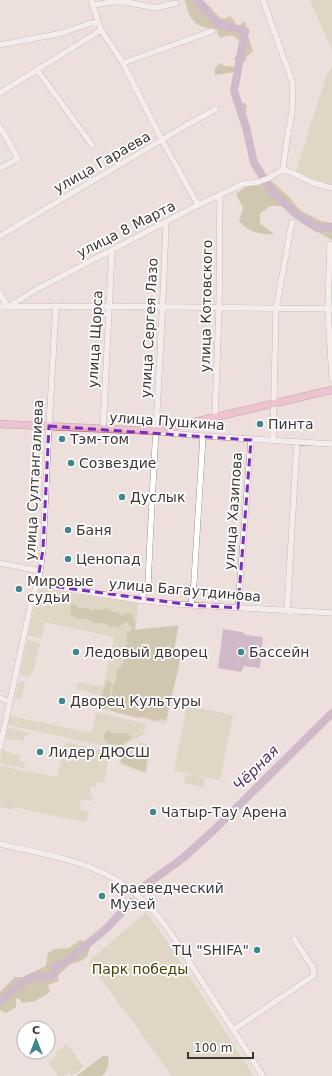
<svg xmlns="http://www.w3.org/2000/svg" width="332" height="1076" viewBox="0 0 332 1076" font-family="'DejaVu Sans',sans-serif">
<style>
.green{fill:#d0cda9}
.forest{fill:#afaa7b}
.water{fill:#ae8db0}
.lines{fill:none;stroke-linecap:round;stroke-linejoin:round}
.river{stroke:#ae8db0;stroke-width:8}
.minor-casing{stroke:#716563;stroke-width:6}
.major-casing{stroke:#a25871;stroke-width:8}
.minor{stroke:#fff;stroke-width:5.5}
.major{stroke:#e8a5bd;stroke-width:7}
.marked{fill:none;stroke:#7b2cbf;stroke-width:3;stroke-dasharray:8 5;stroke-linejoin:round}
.poi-dot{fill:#3f868f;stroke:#fff;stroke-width:1.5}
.labels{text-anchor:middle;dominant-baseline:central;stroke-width:3.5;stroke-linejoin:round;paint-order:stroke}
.street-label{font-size:14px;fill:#3c3736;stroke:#fff}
.poi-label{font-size:14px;fill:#3c3736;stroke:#fff;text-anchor:start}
.park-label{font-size:14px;fill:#474003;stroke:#fff}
.water-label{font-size:15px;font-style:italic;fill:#592d5c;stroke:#fff}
</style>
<rect width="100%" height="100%" fill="#ecdfdc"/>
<path class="green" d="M310,0H332V51Z
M332,66V186L296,172L326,76Z
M41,589L138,603L136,629L179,625L175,648L183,649L166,724L97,708L100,695L76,689L78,682L103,687L114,637L45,622L41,638L29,636L28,633L39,590Z
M28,640L40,643L34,669L29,677L20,674L27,641Z
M20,681H25L21,699L15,698L18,684Z
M187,706L233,715L220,780L174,771Z
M96,712L146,724L144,734L118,748H114L8,725L9,718L11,716L91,733Z
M9,728L31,733L29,737L27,735L24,737L23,742L18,739L11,740L5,738L7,729Z
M65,742L107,751L110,753L104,783L97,782L96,787L91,786L89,794L93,795L92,801L81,800L79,810L87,811L89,813L86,821L84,822L13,807V810L0,807V766L57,777Z
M139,742L151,745L146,774L119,764L123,749L136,752Z
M2,749C8,751 14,756 20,754L19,760L21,762H24L25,764L24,768L3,764L0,762Z
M186,774L205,778L204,787L184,783Z
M146,912L164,937L254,1076H172L141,1033L88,962Z
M67,1044L84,1067L72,1076L69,1072L64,1076H58L48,1062L57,1055L55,1052Z"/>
<path class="forest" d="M185,0H203L220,18L225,19L230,16L235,21L236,26H239L243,22L246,23V35L249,38L253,51L246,57L247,61L240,63L235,72L215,75V68L220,63L225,66L236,67L238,64L235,61L234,58L237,56L241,43C236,36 229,33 221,38L218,35L217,30C214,29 211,29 207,28C192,25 188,14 185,0Z
M242,103H245L247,106L245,114L246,117L245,120C238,116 237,109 242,103Z
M269,181L273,182L290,198L297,207L303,212L321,221L332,223V240L300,222L284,206H270L260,213V224C265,226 268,230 273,233L274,234C259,235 249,232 239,221L243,208L236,194L248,185L258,186Z
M72,603L80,608H88L92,611L95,609L103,610L106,608L114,612H118L120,616L123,614L131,613L135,622L134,630L178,626L174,649L182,651L166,720L161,719L155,721L148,718L134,717L112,711L109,708L106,709L99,707V705L102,701V696L106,682L108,681L112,683L109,699L112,696L113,683L116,682L117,670L122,665L125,658L133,656V654L128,652L125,646L128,643L126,641L127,639L126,635L133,628L126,621L118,628L116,626L112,627L103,623H95L86,619H78L71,615L70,606Z
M107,730L114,733H128L132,738L120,745L107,743L103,736Z
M124,750L131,755L138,756L140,754L148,756L145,772L121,763Z
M80,940L87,942L90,948L87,957L79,962L70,964L58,976L59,981L48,985L50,992L35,1001L22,1003L19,998L16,999V1007L6,1013L0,1010V992L15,977H23L46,966L48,953L55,949L69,948Z
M103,1056H108C109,1065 108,1070 102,1076H76Z"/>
<path class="water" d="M223,629L242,632L246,635L263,637L260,668L244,666L241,672L218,668Z"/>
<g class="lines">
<path class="river" d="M197,0L218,24L245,31L234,91L246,127L254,163L273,193L296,214L317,228L332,227
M143,887L183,858L214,830L332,713
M0,1002C9,994 24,978 36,976C42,976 47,978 52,976L56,967L67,961L107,928L131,902"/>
<defs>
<path id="minor" d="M91,0L101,30L123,63L162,140L198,205
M263,0L293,84L292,112L287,139L283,169
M92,5L112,2H126L155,8L176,3
M0,45L62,33L97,21
M123,63L212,31
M38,71L92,145
M0,93L101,30
M0,127L18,158L16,160L0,168
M283,169L295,174L311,182L332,188
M0,236L185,126L216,109
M330,244L328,310L332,379
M0,294L8,307L37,289L198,205L243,184L258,182L269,178L283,169
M0,307L109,306L332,309
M215,418L219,308L220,195
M103,429L112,250
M157,432L203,436L332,444
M273,441L276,309L292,222
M0,563L40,571
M37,584L138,600L175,604L332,613
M138,600L143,595L148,586C153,465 162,344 166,222
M191,605L194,582L203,436
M238,608L251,440
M287,611L297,442
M0,698L6,700
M0,747L30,608L40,571L43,550L49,426L56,306
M0,844C74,861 123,865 170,932L263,1076
M233,1030L313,976L314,974L313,968L294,939"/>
<path id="major" d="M0,424L155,431L332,390"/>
</defs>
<use href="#minor" class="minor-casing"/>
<use href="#major" class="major-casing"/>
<use href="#minor" class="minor"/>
<use href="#major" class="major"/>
</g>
<path d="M0 0H332V1076H0ZM49,426L251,440L238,608L191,605L37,584L43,550Z" fill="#ecdfdc" fill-opacity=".55" fill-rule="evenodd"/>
<path class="marked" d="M49,426L251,440L238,608L191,605L37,584L43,550Z"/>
<g class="poi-dot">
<circle cx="260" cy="424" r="4"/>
<circle cx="62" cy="439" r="4"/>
<circle cx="71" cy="463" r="4"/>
<circle cx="122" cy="497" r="4"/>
<circle cx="68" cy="530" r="4"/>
<circle cx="68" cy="559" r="4"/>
<circle cx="19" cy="589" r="4"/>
<circle cx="76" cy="652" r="4"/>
<circle cx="241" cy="652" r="4"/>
<circle cx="62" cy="701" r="4"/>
<circle cx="40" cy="752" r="4"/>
<circle cx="153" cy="812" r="4"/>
<circle cx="102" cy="896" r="4"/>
<circle cx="257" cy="950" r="4"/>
</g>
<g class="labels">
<g class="street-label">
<text transform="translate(102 162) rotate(-30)">улица Гараева</text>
<text transform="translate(126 229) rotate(-27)">улица 8 Марта</text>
<text transform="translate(206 306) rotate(-89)">улица Котовского</text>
<text transform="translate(149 328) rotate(-87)">улица Сергея Лазо</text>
<text transform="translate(95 339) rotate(-87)">улица Щорса</text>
<text transform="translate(167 421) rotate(4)">улица Пушкина</text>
<text transform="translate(34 480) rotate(-87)">улица Султангалиева</text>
<text transform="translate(233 511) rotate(-86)">улица Хазипова</text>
<text transform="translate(185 590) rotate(5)">улица Багаутдинова</text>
</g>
<g class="poi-label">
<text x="268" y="424">Пинта</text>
<text x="70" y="439">Тэм-том</text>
<text x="79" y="463">Созвездие</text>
<text x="130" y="497">Дуслык</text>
<text x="76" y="530">Баня</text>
<text x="76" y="559">Ценопад</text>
<text x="27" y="581">Мировые<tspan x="27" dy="16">судьи</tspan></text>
<text x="84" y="652">Ледовый дворец</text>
<text x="249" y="652">Бассейн</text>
<text x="70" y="701">Дворец Культуры</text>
<text x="48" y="752">Лидер ДЮСШ</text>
<text x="161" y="812">Чатыр-Тау Арена</text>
<text x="110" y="888">Краеведческий<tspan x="110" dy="16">Музей</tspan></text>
<text x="249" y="950" text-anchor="end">ТЦ "SHIFA"</text>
</g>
<g class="park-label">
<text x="140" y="969">Парк победы</text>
</g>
<g class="water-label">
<text transform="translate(256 768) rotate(-45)">Чёрная</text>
</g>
</g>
<g transform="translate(36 1040)"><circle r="19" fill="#ffffff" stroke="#b1afaf"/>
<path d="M0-3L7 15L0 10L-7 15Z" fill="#3f868f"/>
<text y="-6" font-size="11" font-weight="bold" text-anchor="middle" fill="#3c3736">С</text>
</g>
<path d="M188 1052v6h65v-6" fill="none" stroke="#3c3736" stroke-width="2"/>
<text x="194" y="1052" font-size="12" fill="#3c3736" stroke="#ffffff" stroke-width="3" paint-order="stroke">100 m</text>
</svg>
